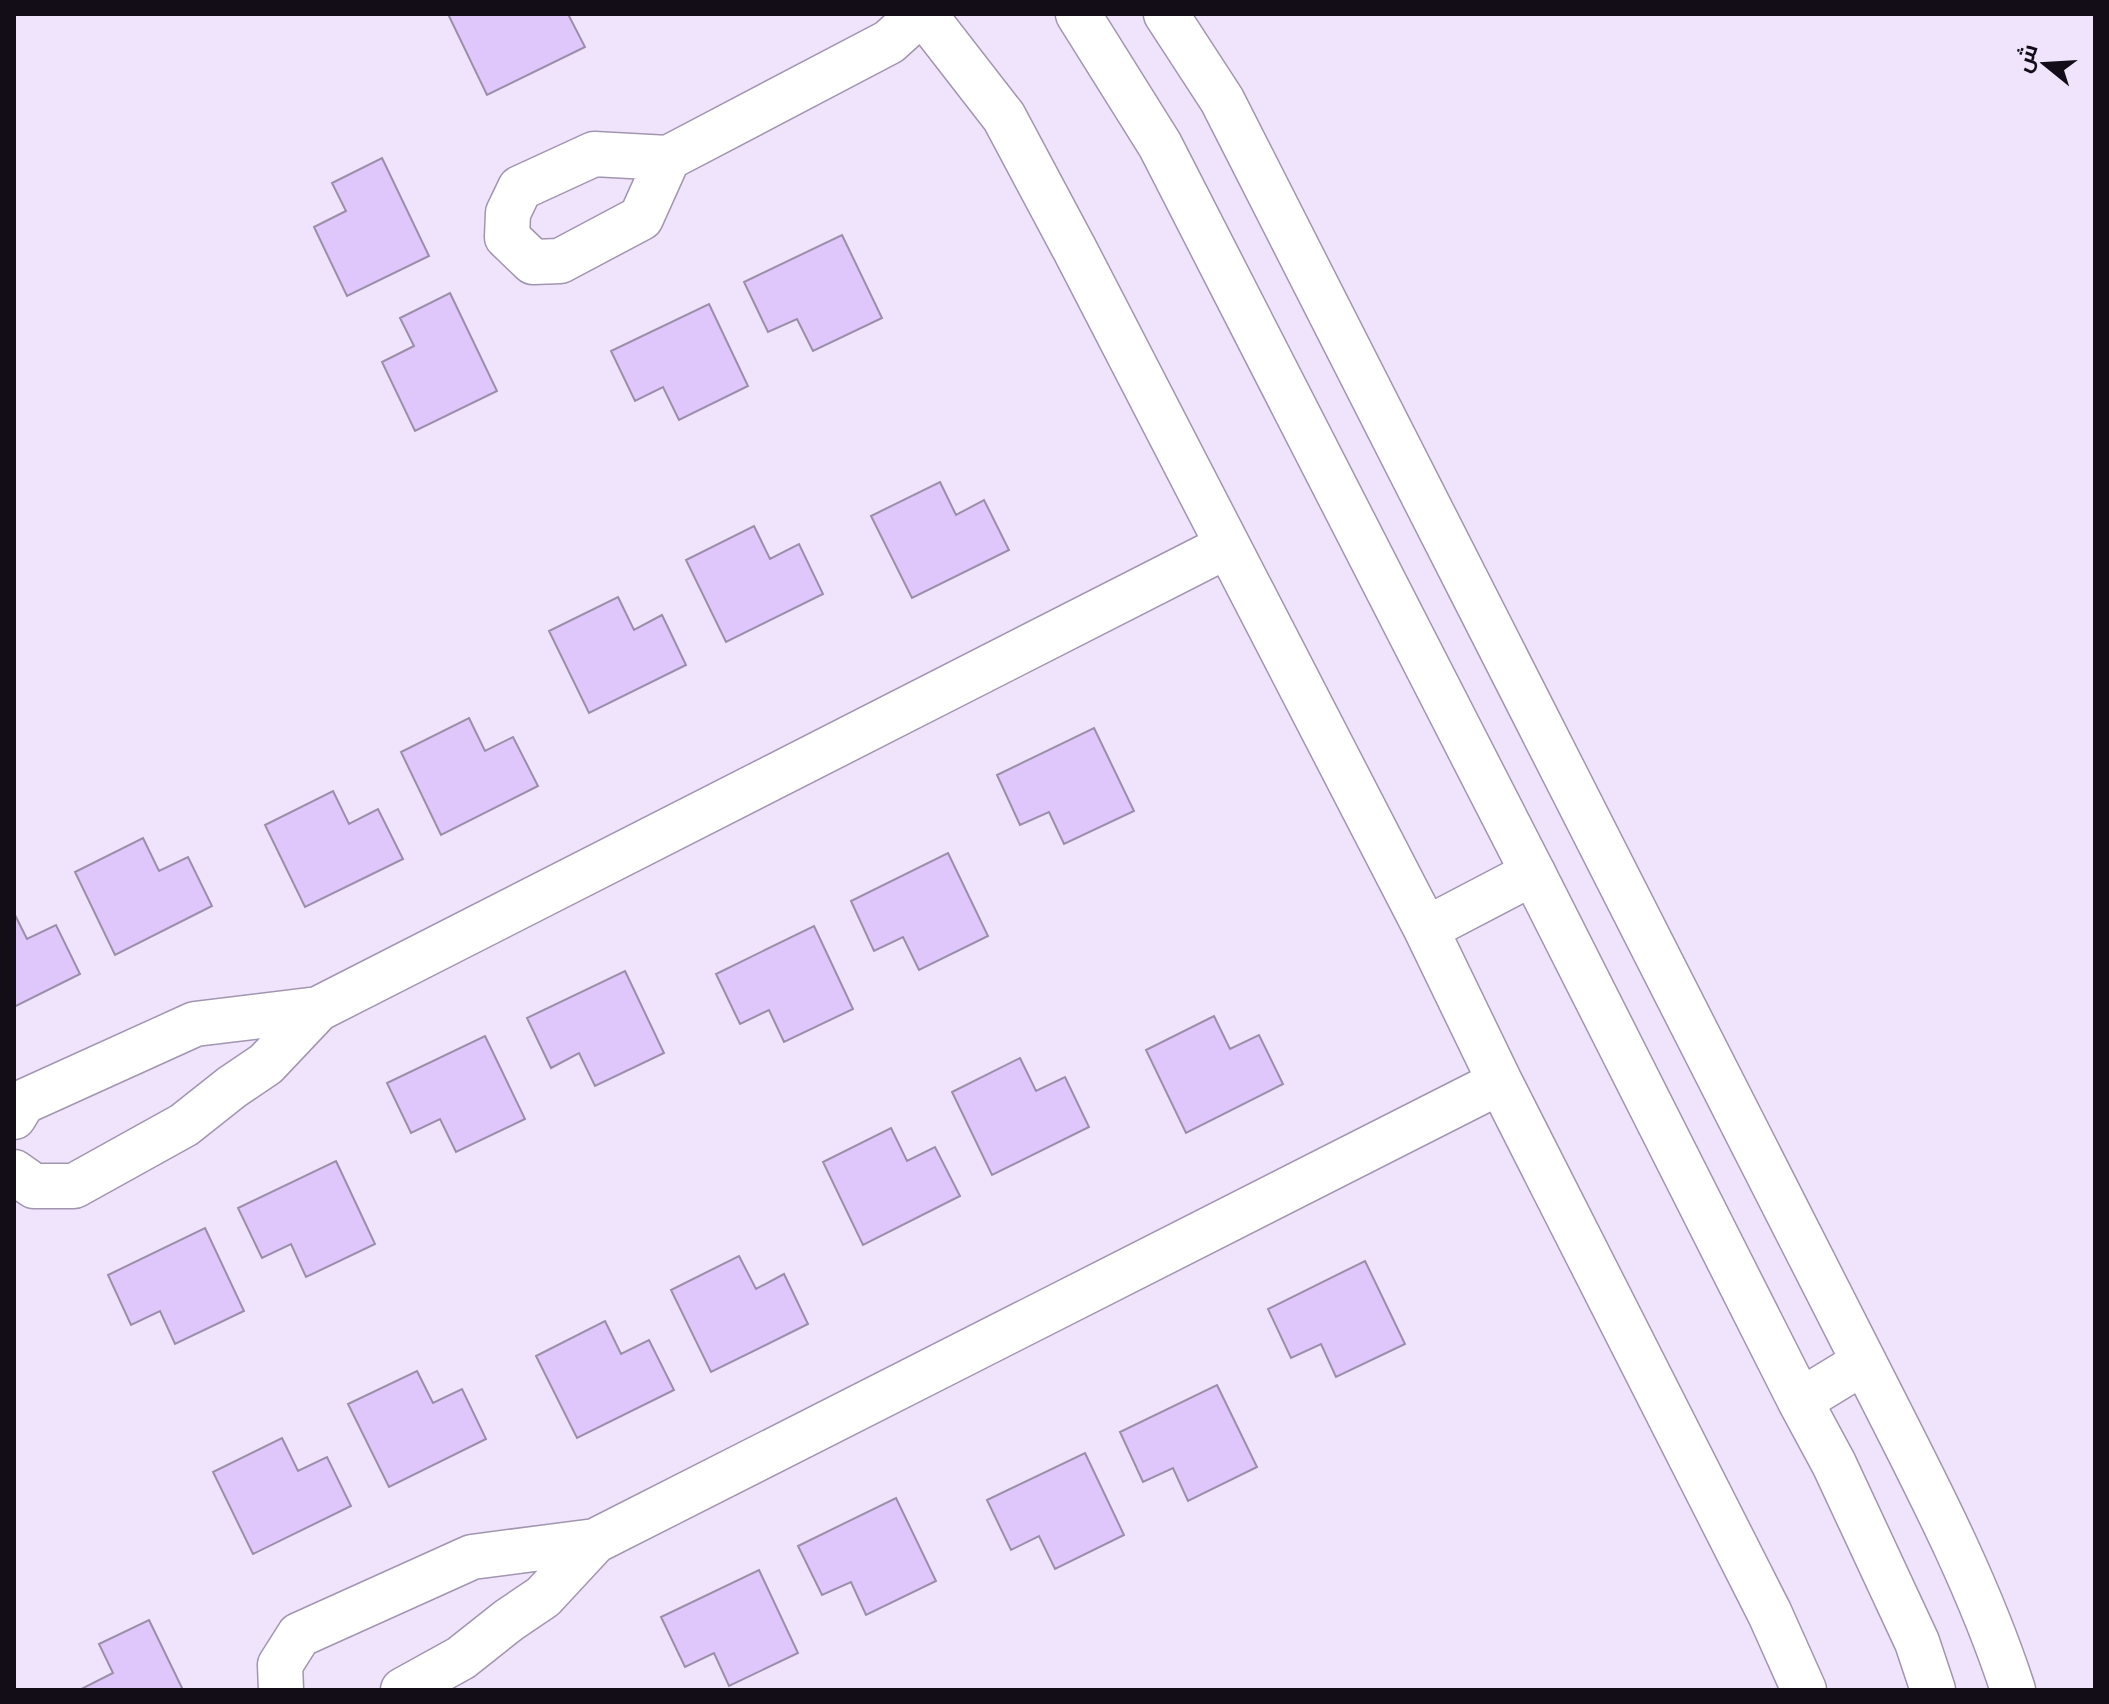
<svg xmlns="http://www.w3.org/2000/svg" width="2109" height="1704" viewBox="0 0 2109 1704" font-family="'Fira Sans Condensed',Cairo,sans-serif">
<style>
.building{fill:#dfc6fb;stroke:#9b8ea9;stroke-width:2}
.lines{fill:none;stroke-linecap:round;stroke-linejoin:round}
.minor-casing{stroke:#a295b0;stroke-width:47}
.major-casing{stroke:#a295b0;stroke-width:47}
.minor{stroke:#fff;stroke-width:44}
.major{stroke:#fff;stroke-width:44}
</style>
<rect width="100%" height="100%" fill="#efe4fc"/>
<path class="building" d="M448,14H568L585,47L487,95Z
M382,158L429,256L347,296L314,227L346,211L332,183Z
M842,235L882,318L813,351L797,319L768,332L744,282Z
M450,293L497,391L415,431L382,362L414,346L400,318Z
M709,304L748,386L679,420L663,387L635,401L611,351Z
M940,482L956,515L984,500L1009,550L912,598L871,516Z
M754,526L770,559L799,544L823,594L726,642L686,560Z
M618,597L634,630L662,615L686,665L589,713L549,631Z
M469,718L485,751L513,737L538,786L441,835L401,752Z
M1094,728L1134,811L1064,844L1049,812L1020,825L997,775Z
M333,791L349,824L378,809L403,859L305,907L265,825Z
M143,838L159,871L188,857L212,906L115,955L75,872Z
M948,853L988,936L919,970L903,937L874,951L851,901Z
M14,913L27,939L56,925L80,974L14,1007Z
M814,926L853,1009L784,1042L769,1010L740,1024L716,974Z
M625,971L664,1053L595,1086L579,1053L551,1068L527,1018Z
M1214,1016L1230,1049L1259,1035L1283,1084L1186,1133L1146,1050Z
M485,1036L525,1119L456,1152L440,1119L411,1133L387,1083Z
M1020,1058L1036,1091L1065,1077L1089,1127L992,1175L952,1092Z
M891,1128L907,1161L935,1147L960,1196L863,1245L823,1162Z
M336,1161L375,1244L306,1277L291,1244L262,1258L238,1208Z
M205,1228L244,1311L175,1344L160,1311L131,1325L108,1275Z
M739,1256L756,1289L784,1274L808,1324L711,1372L671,1290Z
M1365,1261L1405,1344L1336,1377L1321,1344L1291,1358L1268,1309Z
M605,1321L621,1354L649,1340L674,1390L577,1438L536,1356Z
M417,1371L433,1403L462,1389L486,1439L389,1487L348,1404Z
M1217,1385L1257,1467L1188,1501L1173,1468L1143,1482L1120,1432Z
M282,1438L298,1471L327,1457L351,1506L253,1554L213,1472Z
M1085,1453L1124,1535L1055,1569L1039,1536L1011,1550L987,1500Z
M896,1498L936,1581L866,1615L851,1582L822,1595L798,1546Z
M759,1570L798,1653L729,1686L714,1653L685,1667L661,1617Z
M149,1620L183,1690H81V1689L113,1673L99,1644Z"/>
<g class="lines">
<defs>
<path id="minor" d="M924,14L1004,117L1075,250L1426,929L1500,1082L1770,1614L1804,1690
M668,158L641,218L560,261L533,262L507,237L508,213L520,188L594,154L668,158L889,42L920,14
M1426,929L1533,873
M14,1117L23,1102L195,1024L318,1009L1227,546
M14,1172L34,1186H74L184,1125L232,1087L266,1064L318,1009
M281,1690L280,1665L299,1635L472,1557L595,1541L1500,1082
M403,1690L461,1658L509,1620L543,1597L595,1541"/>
<path id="major" d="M1078,14L1160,145L1533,873L1800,1401L1834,1464L1917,1642L1933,1690
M1166,14L1222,100L1864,1362C1918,1469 1976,1576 2013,1690
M1800,1401L1864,1362"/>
</defs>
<use href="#minor" class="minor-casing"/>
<use href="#major" class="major-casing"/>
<use href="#minor" class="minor"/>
<use href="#major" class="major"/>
</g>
<rect width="2109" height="1704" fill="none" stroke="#120d17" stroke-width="32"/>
<g transform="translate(2045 64) rotate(288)" stroke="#efe4fc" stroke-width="6" paint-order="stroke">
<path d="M0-6L14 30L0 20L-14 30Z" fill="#120d17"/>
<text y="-12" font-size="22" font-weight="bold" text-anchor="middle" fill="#120d17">ش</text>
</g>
</svg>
